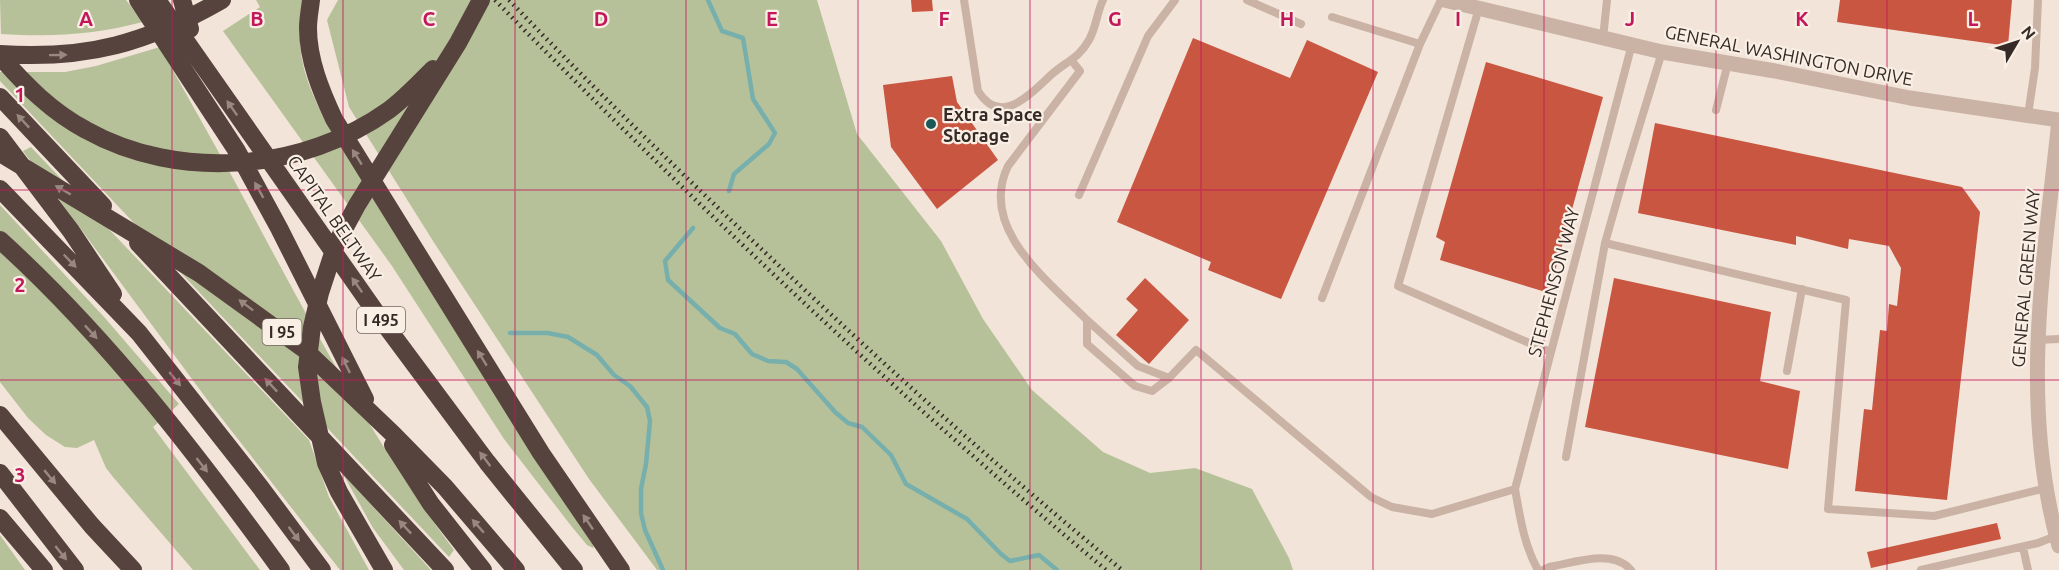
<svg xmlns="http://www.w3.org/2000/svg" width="2059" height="570" viewBox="0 0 2059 570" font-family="Ubuntu,sans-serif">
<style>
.green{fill:#b7c199}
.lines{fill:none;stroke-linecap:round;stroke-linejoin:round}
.stream{stroke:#77afad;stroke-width:4.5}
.building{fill:#c95640}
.service{stroke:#cab3a5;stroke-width:8}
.minor{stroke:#cab3a5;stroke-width:15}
.motorway{stroke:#57433d;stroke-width:18}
.rail{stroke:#362a26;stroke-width:4.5;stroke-dasharray:1.5 4.5;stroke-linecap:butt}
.oneway{fill:#988880}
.grid{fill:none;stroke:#c2185b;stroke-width:1.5;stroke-opacity:0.55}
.poi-dot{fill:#1b5857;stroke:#faefe5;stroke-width:2}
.labels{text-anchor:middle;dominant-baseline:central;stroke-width:4.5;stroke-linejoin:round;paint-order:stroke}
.shield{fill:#faefe5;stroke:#71655f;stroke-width:1.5}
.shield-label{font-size:16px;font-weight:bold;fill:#362a26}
.street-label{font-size:18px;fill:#362a26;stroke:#faefe5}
.poi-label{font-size:18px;font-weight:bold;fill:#362a26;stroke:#faefe5;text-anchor:start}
.grid-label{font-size:20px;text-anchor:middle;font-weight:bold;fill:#c2185b;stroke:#faefe5;stroke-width:4.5;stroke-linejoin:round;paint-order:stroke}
</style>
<rect width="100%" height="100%" fill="#f2e4d9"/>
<path class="green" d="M0,0H126L143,22C92,35 53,37 1,34Z
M256,0H302C296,52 302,74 325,120L594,545L593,548L587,545L572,527L504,439L392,266L223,31L260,7Z
M338,0H817L857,134L941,241L983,319L1032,390L1103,452L1150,473L1195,468L1252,489L1289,558L1293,570H657L589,479L433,241L349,107L327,20Z
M160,47C189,100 220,153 248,206C311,324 374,443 454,550L449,557L0,81V72H65L96,66Z
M31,147L309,440L329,497L369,570H340L209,402L23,151Z
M0,205L105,318L179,404L153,427L260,570H193L113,477L106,468L94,440L77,448L65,447L46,435L28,418L0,382Z
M343,474L431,570H404L373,528Z
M0,535L25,570H0Z"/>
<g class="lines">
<path class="stream" d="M708,0L722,31L743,38L753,99L775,133L769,144L734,174L729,191
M693,228L665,261L668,280L720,328L735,334L752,354L768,361L786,362L797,369L835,412L848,423L862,427L891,455L906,484L967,519L1001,554L1010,561L1039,555L1057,570
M510,333H548L568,337L597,355L614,375L630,386L647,407L650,421L646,464L641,489V513L645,530L663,570"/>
</g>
<path class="building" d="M911,0H932L933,11L912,12Z
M1840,0H2012L2008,46L1837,22Z
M1193,38L1290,78L1307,40L1378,72L1281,299L1208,270L1211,262L1117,222Z
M1486,62L1603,97L1549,293L1440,260L1445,242L1436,237Z
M952,76L957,102L998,160L937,209L891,147L883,85Z
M1655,123L1962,187L1980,212L1947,500L1855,491L1864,409L1872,410L1880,330L1887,331L1889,304L1897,306L1901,268L1889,246L1849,239L1848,249L1796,236V245L1638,213Z
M1145,278L1189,320L1149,364L1116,335L1138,310L1126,299Z
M1614,278L1771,312L1760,381L1800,391L1788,469L1585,427Z
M1997,523L2001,539L1871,568L1867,552Z"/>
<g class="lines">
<path class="service" d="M964,0L978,91C1001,128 1031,93 1052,74C1067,61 1079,58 1089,40C1096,28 1097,12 1103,0
M1247,0L1301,24
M1479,8L1398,286L1550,352
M1332,17L1420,44
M1603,38L1607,0
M1072,61L1080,71L1008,166C978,228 1047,280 1087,320V344L1135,386L1152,391L1169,378L1196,350L1371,497L1392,507L1432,514L1515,489
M1716,110L1728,63
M2028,115L2035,68L2038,0
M1079,195L1148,36L1175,0
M1605,243L1846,300L1828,509L1934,516L2046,488
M1322,298L1420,44L1441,0
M1087,320L1138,366L1169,378
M2037,340L2059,339
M1787,371L1802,289
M1566,457L1605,243L1624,176L1662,52
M2023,547L2028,570
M1538,570C1524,545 1520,517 1515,489L1632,44
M1543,570L1549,567C1574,563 1612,548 1631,570
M1921,570L2038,543L2056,536"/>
<path class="minor" d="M1444,0L1662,52L1775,71L1910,98L2059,120
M2059,120C2044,263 2019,404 2059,546"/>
<path class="motorway" d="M138,0L237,151L279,228L365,399
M157,0L377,314L487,462L574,570
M182,0L190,29
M311,0C310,9 308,19 308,28C308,60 321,91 334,119L541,453L621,570
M0,54C87,60 147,43 222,0
M0,56C25,85 52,112 86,130C179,182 304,171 389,110C405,98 419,83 433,69
M0,97L103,206
M0,137L71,231L113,294
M0,153L199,273L304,349L394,435L445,487L516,570
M0,189L139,333L261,488L322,570
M0,240C107,337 196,453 281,570
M138,243L445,570
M0,415L92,526L133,570
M393,445L431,504L483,570
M0,473L75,570
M0,518L44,570
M384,570L339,492L326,463L312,402L307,367L312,327L320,293L336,244L357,205L458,43L481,0"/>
<path class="rail" d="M495,0C690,200 892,391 1106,570
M509,0C594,89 683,175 773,260C886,367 1002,471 1122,570"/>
</g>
<defs><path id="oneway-solid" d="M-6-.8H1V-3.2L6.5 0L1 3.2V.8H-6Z" transform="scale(1.5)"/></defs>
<g class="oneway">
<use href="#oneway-solid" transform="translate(58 55) rotate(-1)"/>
<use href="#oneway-solid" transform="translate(232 108) rotate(-125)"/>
<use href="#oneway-solid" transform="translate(23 121) rotate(-133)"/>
<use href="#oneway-solid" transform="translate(357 157) rotate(-122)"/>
<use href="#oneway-solid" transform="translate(63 190) rotate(-150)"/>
<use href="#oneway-solid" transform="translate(259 190) rotate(-119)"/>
<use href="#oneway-solid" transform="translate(70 261) rotate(46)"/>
<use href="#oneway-solid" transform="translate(357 285) rotate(-125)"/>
<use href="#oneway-solid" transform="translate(246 305) rotate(-143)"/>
<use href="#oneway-solid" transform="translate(91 332) rotate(47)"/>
<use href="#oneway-solid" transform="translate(482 358) rotate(-122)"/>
<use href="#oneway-solid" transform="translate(346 365) rotate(-116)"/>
<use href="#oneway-solid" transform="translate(175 379) rotate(51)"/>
<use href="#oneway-solid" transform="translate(271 385) rotate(-133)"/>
<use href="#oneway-solid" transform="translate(485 459) rotate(-127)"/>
<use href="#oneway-solid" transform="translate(202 465) rotate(52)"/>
<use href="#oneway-solid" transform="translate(50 477) rotate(50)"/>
<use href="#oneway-solid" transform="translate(588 522) rotate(-124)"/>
<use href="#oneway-solid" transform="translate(478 526) rotate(-131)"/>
<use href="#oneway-solid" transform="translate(405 527) rotate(-133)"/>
<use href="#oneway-solid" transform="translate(294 534) rotate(53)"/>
<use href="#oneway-solid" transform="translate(61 553) rotate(51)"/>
</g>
<path class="grid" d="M172,0V570M343,0V570M515,0V570M686,0V570M858,0V570M1030,0V570M1201,0V570M1373,0V570M1544,0V570M1716,0V570M1887,0V570M0,190H2059M0,380H2059"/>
<circle class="poi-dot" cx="931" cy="124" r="6"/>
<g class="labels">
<g class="shield">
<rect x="357" y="307" width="48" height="26" rx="4.5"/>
<rect x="262.5" y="319" width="39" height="26" rx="4.5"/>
</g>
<g class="shield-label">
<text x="381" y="320">I 495</text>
<text x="282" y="332">I 95</text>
</g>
<g class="street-label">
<text transform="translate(1789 55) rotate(11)">GENERAL WASHINGTON DRIVE</text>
<text transform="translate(335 218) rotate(55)">CAPITAL BELTWAY</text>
<text transform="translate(2025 278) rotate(-85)">GENERAL GREEN WAY</text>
<text transform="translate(1553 282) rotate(-75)">STEPHENSON WAY</text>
</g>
<g class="poi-label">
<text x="943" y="114">Extra Space<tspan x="943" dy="21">Storage</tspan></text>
</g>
</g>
<g class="grid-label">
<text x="86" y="26">A</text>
<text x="257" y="26">B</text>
<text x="429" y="26">C</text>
<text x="601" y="26">D</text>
<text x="772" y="26">E</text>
<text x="944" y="26">F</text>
<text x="1115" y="26">G</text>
<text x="1287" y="26">H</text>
<text x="1458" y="26">I</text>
<text x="1630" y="26">J</text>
<text x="1802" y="26">K</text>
<text x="1973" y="26">L</text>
<text x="20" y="102">1</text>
<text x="20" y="292">2</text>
<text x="20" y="482">3</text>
</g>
<g transform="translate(2017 42) rotate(51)" stroke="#faefe5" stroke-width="4.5" paint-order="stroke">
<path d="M0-4.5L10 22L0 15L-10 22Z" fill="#362a26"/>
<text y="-9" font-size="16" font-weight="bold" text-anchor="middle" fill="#362a26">N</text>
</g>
</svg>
